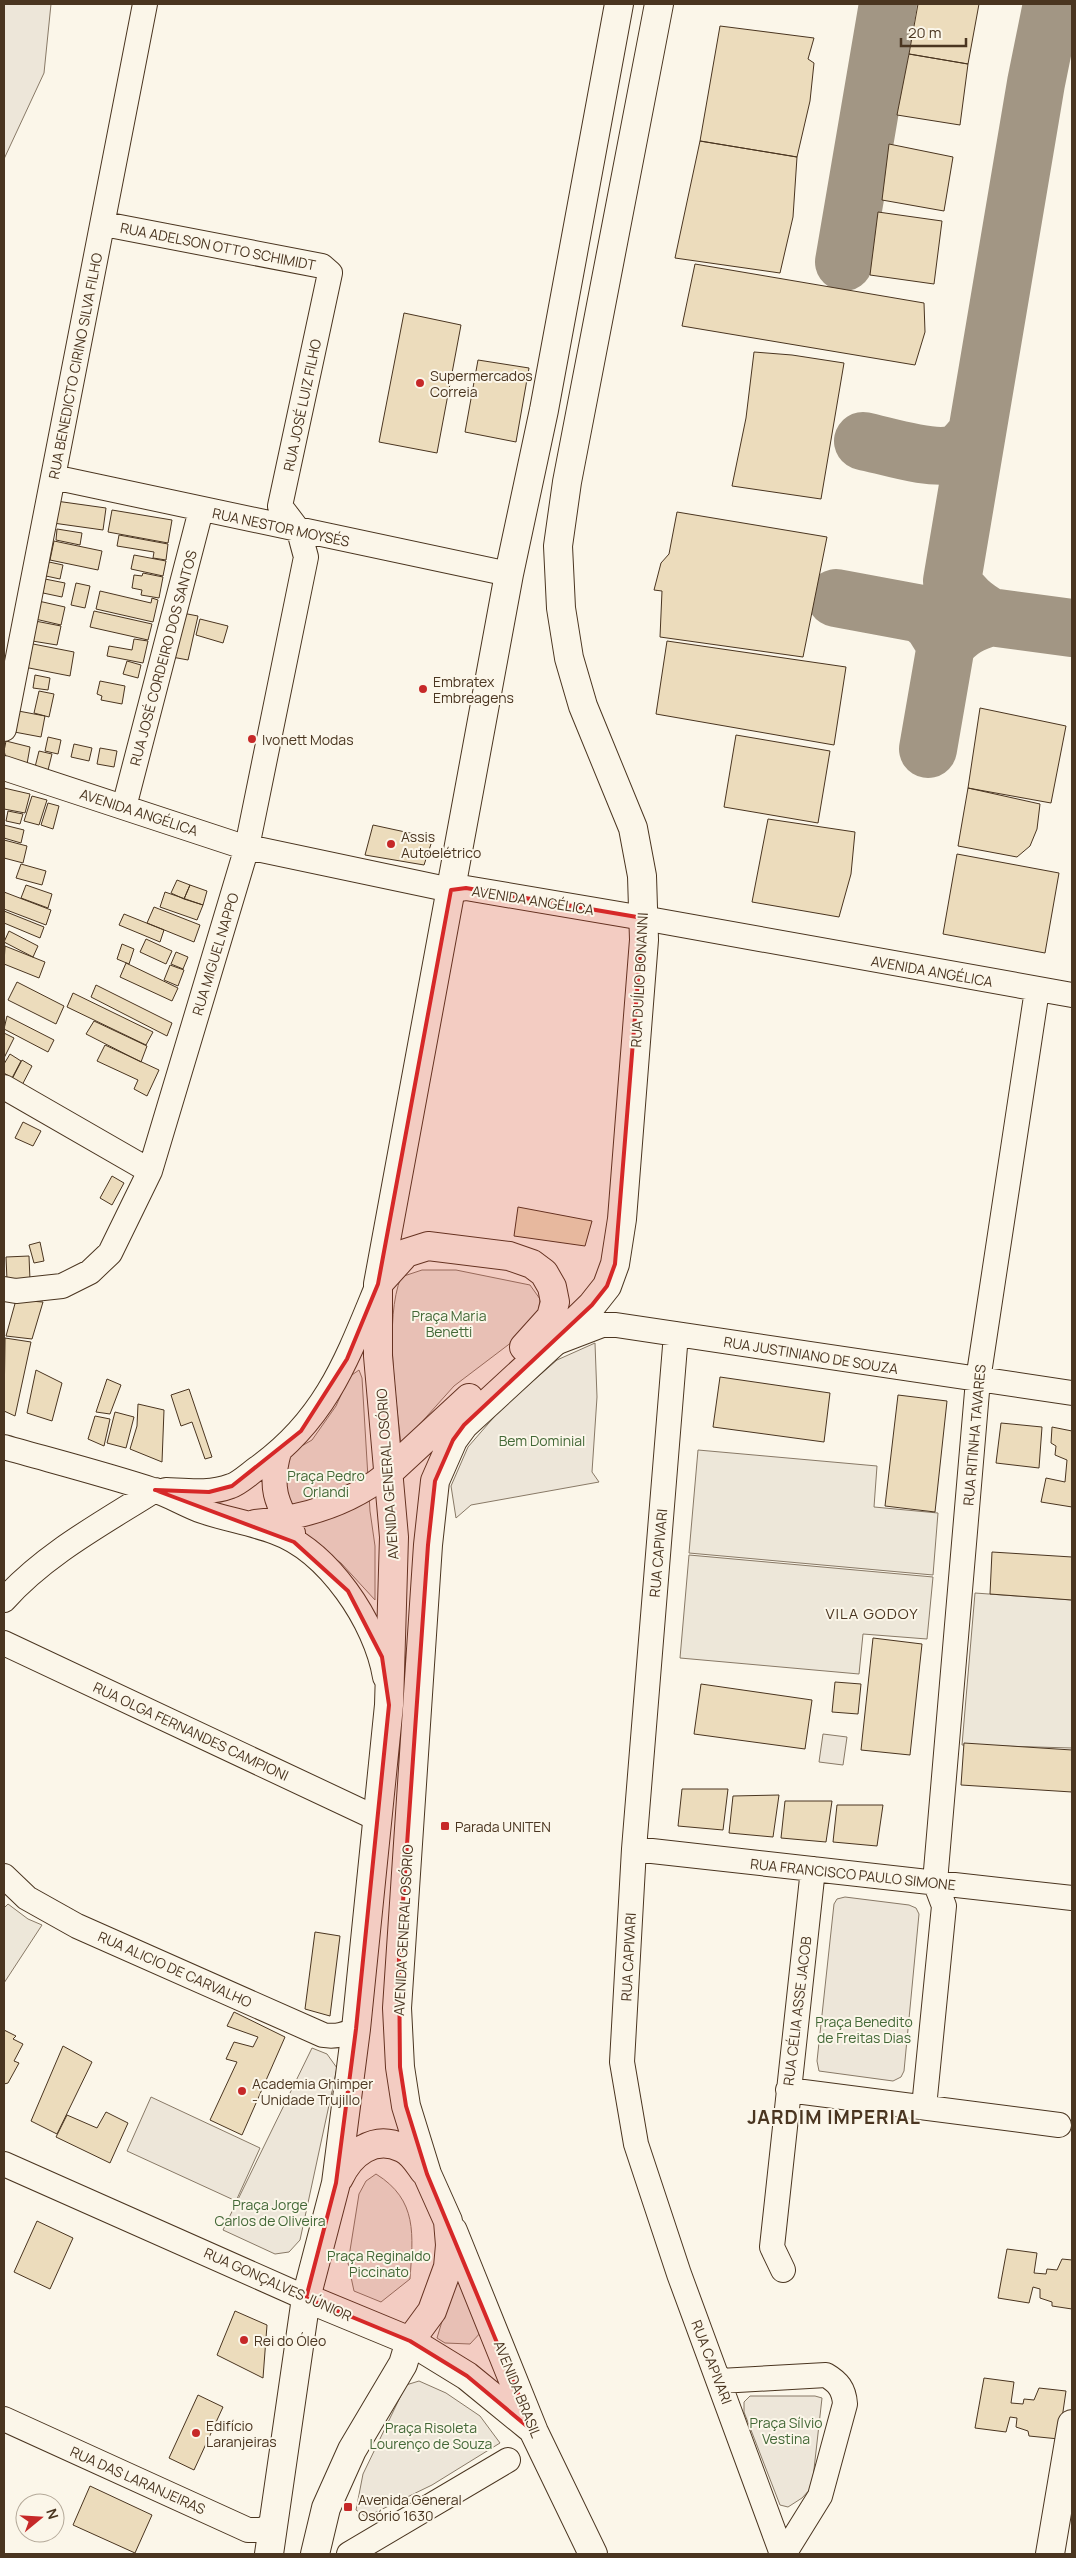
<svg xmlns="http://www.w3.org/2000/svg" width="1076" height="2558" viewBox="0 0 1076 2558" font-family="Manrope,sans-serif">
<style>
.green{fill:#ede6d9;stroke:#887966}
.parking{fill:#ede7d9;stroke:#887966}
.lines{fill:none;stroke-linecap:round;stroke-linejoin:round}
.taxiway{stroke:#a29684;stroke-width:58}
.building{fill:#ecdcbc;stroke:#4a3520}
.minor-casing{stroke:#4a3520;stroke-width:26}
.major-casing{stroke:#4a3520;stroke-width:30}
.minor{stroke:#fbf6e9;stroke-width:24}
.major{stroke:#fbf6e9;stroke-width:28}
.marked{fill:#d62828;fill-opacity:0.2;stroke:#d62828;stroke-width:4;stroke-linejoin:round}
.poi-dot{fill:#c62828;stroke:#fbf6e9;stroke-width:2}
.labels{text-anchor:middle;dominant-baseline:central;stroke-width:4;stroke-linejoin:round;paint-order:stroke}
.street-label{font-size:14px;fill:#4a3520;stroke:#fbf6e9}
.poi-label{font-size:14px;fill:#4a3520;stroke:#fbf6e9;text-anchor:start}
.park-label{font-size:14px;fill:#436837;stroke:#fbf6e9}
.neighbourhood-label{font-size:15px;letter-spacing:1px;fill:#4a3520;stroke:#fbf6e9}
.district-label{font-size:19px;font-weight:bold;letter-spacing:1px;fill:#4a3520;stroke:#fbf6e9}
</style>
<rect width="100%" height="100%" fill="#fbf6e9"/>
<path class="green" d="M4,4H51L44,73L4,159Z
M422,1270H456L530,1285L540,1299L537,1323L454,1386L401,1445C396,1398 384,1320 401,1277Z
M595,1343L597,1397L592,1472L599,1482L471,1505L456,1518L451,1486L468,1447L501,1409L557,1360Z
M359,1370L362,1378L370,1511L375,1546V1600L341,1563L326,1552L313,1548L305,1534L278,1474L293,1451L312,1440L336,1406L349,1377Z
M823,1734L847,1737L843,1765L819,1762Z
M845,1897L909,1905L916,1908L919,1914L904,2071L901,2077L893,2081L819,2071L817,2061L834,1904L837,1899Z
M312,2048L327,2054L337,2068L300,2240L289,2252L275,2254L223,2230Z
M151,2097L260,2148L236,2201L127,2151Z
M376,2174C418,2200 413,2235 410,2279L381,2302L354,2291L348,2263L359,2194L366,2181Z
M458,2268L483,2330L470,2344L445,2343L437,2338Z
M419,2381L446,2393L480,2416L500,2443L432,2485L366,2517L356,2510L363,2474L406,2385Z
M750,2396H815L822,2398L812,2487L802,2498L788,2507L780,2505L744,2412V2402Z"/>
<path class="parking" d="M698,1450L877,1466L874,1507L938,1513L933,1575L689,1553Z
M689,1555L933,1577L927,1639L863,1634L859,1674L680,1658Z
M975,1593L1072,1600V1748L962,1745Z
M8,1904L28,1919L42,1925L4,1983V1908Z"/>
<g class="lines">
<path class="taxiway" d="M844,262L888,4
M863,441C887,446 932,461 955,454C963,451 969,443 975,436
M836,598L922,614L933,624L946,645C959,629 971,623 990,617C973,607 962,598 952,581L1036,83L1052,4
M990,617L1072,628
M928,749L946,645"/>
</g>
<path class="building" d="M918,4H979L968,64L909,54Z
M720,26L814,38L808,59L814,63L810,101L797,157L700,141Z
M909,54L968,64L960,125L897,115Z
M700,141L797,157L793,217L780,273L675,258Z
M889,144L953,157L944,211L882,200Z
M878,212L942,221L934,284L870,275Z
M695,264L924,303L925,332L915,365L682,326Z
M404,313L461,325L437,453L379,442Z
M754,352L792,355L844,363L821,499L732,486L746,418Z
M478,360L529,368L516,442L465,432Z
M56,501L106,508L103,530L53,523Z
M112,510L172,520L168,543L108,532Z
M677,512L827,537L803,657L660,637L662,591L654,590L661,563L669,554Z
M57,529L82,533L80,545L56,540Z
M119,535L168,544L166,560L153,558L154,552L117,546Z
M54,541L102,551L98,570L50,560Z
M134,555L166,561L163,576L131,569Z
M49,562L63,565L60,579L46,576Z
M143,573L163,577L159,598L141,595L142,590L132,588L134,575L142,576Z
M45,579L65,583L62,597L43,593Z
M76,583L90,586L85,608L71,605Z
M100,591L151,603L152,598L158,600L153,622L96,609Z
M34,600L65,607L61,625L31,618Z
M94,611L152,624L148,640L90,627Z
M177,612L198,616L188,660L172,657Z
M200,619L228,626L223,643L196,635Z
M30,620L61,626L57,645L26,640Z
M134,639L148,641L143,663L107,656L109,646L132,650Z
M667,641L846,667L834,745L656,714Z
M28,643L74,652L70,676L24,667Z
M127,661L141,665L138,678L123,674Z
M35,675L50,678L48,690L33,688Z
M100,681L125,686L122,704L101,700L102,696L97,694Z
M39,691L54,694L49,717L34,713Z
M980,708L1066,726L1051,803L968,788Z
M13,710L45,716L41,737L9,731Z
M736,735L830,751L818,823L724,807Z
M48,737L61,740L58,754L45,751Z
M6,741L30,747L27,764L6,758L4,751Z
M74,744L92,748L89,761L71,757Z
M100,748L117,751L114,767L97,764Z
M39,751L52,754L48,770L35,767Z
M4,788L30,794L25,813L4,809Z
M968,788L1040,804L1037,829L1030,846L1017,857L958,846Z
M32,796L47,800L39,825L24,821Z
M48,803L59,806L53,829L41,825Z
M8,811L23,814L20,824L6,821Z
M768,819L855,832L851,874L839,917L752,902Z
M4,825L24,830L21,843L4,838Z
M373,825L433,838L424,865L365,855Z
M4,840L27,846L23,863L4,858Z
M957,854L1059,873L1045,953L943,934Z
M21,864L46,871L42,885L16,878Z
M177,880L190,885L184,899L171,893Z
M26,885L52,894L48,908L21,898Z
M190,885L207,891L203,905L184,899Z
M4,892L51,910L46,925L4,909Z
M165,892L203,905L197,920L160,907Z
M154,907L200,925L194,942L147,923Z
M4,911L44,927L40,938L4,923Z
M124,914L164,930L160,942L119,925Z
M9,931L38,946L33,957L4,942Z
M146,939L172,951L166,964L140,952Z
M122,944L134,949L129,964L117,959Z
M5,946L45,962L39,978L4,964Z
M176,952L188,957L183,969L171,964Z
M126,963L178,988L172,1001L120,977Z
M170,965L184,970L178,986L164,980Z
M17,982L64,1006L56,1024L8,1000Z
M96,985L172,1023L167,1036L91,997Z
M73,993L153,1032L146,1045L67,1007Z
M7,1016L54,1040L48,1052L4,1029Z
M94,1021L147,1046L141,1062L86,1034Z
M4,1033L14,1038L4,1058Z
M105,1045L159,1070L147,1096L134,1089L138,1080L97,1061Z
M10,1054L21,1061L12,1078L4,1073V1064Z
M22,1060L32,1066L20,1089L10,1083Z
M23,1122L41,1131L33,1146L15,1138Z
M112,1176L124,1183L112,1205L100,1198Z
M518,1207L592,1221L585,1246L514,1236Z
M40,1242L44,1261L34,1263L29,1245Z
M29,1256L30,1280H7L6,1257Z
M16,1300L43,1302L32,1339L6,1336Z
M5,1338L31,1342L15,1416L4,1411Z
M36,1370L62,1383L52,1421L27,1413Z
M720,1377L830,1393L824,1442L713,1427Z
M107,1379L121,1385L110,1414L96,1412Z
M189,1389L212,1457L205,1459L192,1422L181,1426L171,1395Z
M898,1395L947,1401L935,1512L885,1506Z
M138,1404L164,1410L162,1462L130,1449L137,1426Z
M115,1412L134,1417L126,1448L107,1443Z
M95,1416L110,1419L104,1446L88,1439Z
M1001,1423L1042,1427L1039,1468L996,1463Z
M1052,1427L1072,1431V1507L1041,1502L1046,1478L1065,1482L1067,1460L1055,1455L1056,1446L1051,1443Z
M992,1552L1072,1557V1600L990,1594Z
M873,1638L922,1644L910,1755L861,1750Z
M835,1682L861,1684L858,1714L832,1712Z
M701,1684L812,1700L805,1749L694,1734Z
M964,1743L1072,1750V1792L961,1785Z
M682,1789H728L723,1830L678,1826Z
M779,1795L773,1837L729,1833L733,1796Z
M785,1801H832L826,1842L781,1838Z
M837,1805H883L877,1846L833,1842Z
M315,1932L340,1936L330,2016L305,2009Z
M234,2012L285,2037L242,2135L210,2120L237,2062L226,2059L234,2042L253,2047L258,2037L227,2026Z
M4,2030L16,2036L13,2039L23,2044L14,2061L19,2063L8,2083L4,2084Z
M63,2046L92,2062L57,2134L31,2121Z
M106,2112L128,2123L110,2163L56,2137L67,2115L97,2128Z
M37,2221L73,2238L50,2289L14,2272Z
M1007,2249L1037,2253L1034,2273L1046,2274L1047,2269L1057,2270L1062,2259L1072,2260V2309L1052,2306V2302L1040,2298V2289L1033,2287L1029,2303L998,2298Z
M235,2311L267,2325L263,2378L217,2355Z
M984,2378L1014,2382L1011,2403L1023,2404L1024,2399L1034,2400L1039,2388L1066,2391L1059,2439L1029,2436L1028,2431L1016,2427L1017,2418L1010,2417L1006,2432L975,2428Z
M198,2395L223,2407L194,2470L169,2458Z
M90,2486L152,2515L135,2553L73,2525Z"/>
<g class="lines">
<defs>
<path id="minor" d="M53,477L509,574
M4,729L145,4
M4,768L238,845L451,890L466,888L643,918L1072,995
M124,807L201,510
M4,1087L150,1171
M4,1289L16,1291L62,1286L90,1272L110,1253L150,1171L247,847L306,557L299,531L280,506L330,273L322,266L104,224
M676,1334L634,1849L622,2062L636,2144L679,2274L782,2554
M555,1343L602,1325H616L1072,1393
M4,1447C53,1461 104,1474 153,1490C170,1495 185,1505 202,1511C225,1519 251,1523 275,1532C328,1551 376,1622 385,1677
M279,1452C269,1487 276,1502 293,1533
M166,1490C188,1491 210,1494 231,1486C240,1483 250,1473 259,1467C325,1419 346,1362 376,1289
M255,1522C303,1518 350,1504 388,1473
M4,1600C45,1554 103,1523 155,1490
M4,1643L378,1819
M634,1849L1072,1898
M4,1876L27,1898L77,1926L323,2035C336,2037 345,2035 356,2029
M788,2090L1059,2125
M924,2107L944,1906L935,1882L978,1380L1037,990
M4,2164L306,2298
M783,2270L772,2247L813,1869
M720,2381L826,2375C838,2382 844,2389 845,2404L820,2496L784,2554
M4,2419L248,2530H261L274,2525
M349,2554L508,2460"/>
<path id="major" d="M379,1283L406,1253L428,1246L509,1256L532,1264L544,1273L552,1287L555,1302L551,1317L524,1347
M388,1473L469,1398
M339,2178C350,2154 374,2134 402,2148C412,2152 418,2163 424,2171
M453,2231L534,2432L593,2554
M306,2298L410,2341L467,2376L532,2429
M269,2554L306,2298L336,2183L356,2029L389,1705L394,1537L378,1356V1284L509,574L544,410L619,4
M315,2554L326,2508L352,2450L403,2364L410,2341L432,2311L448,2267L450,2245L448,2221L427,2174L406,2106L400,2067L397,2008L428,1545L435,1481L453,1440L464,1425L553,1343L592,1305L607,1286L615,1264L622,1219L644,940L642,876L633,828L583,706L569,658L561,608L558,546L567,482L659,4
M1050,2554L1072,2424"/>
</defs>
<use href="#minor" class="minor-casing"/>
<use href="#major" class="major-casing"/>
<use href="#minor" class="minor"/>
<use href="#major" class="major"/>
</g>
<path class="marked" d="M466,888L643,918L615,1264L607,1286L592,1305L464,1425L453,1440L435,1481L428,1545L399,1959L400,2067L406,2106L427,2174L534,2432L467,2376L410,2341L306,2298L336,2183L356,2029L389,1705L382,1657L348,1591L294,1542L155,1490L209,1492L232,1486L301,1431L347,1359L378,1284L451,890Z"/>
<g class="poi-dot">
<circle cx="420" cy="383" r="5"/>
<circle cx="423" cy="689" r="5"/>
<circle cx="252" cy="739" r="5"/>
<circle cx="391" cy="844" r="5"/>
<rect x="440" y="1821" width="10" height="10" rx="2.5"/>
<circle cx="242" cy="2091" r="5"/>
<circle cx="244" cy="2340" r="5"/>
<circle cx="196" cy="2433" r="5"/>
<rect x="343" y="2502" width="10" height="10" rx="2.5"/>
</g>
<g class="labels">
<g class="street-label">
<text transform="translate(218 246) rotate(11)">RUA ADELSON OTTO SCHIMIDT</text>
<text transform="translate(75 366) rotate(-79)">RUA BENEDICTO CIRINO SILVA FILHO</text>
<text transform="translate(302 405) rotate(-78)">RUA JOSÉ LUIZ FILHO</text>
<text transform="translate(281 527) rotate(12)">RUA NESTOR MOYSÉS</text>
<text transform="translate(163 658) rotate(-75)">RUA JOSÉ CORDEIRO DOS SANTOS</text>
<text transform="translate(139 812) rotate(18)">AVENIDA ANGÉLICA</text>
<text transform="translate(533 900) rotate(9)">AVENIDA ANGÉLICA</text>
<text transform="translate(215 954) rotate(-73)">RUA MIGUEL NAPPO</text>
<text transform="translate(932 971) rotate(10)">AVENIDA ANGÉLICA</text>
<text transform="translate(639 980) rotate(-87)">RUA DUÍLIO BONANNI</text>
<text transform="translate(811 1355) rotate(9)">RUA JUSTINIANO DE SOUZA</text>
<text transform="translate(974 1435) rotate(-85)">RUA RITINHA TAVARES</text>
<text transform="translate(387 1474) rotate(-94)">AVENIDA GENERAL OSÓRIO</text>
<text transform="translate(658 1553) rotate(-85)">RUA CAPIVARI</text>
<text transform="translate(191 1731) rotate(25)">RUA OLGA FERNANDES CAMPIONI</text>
<text transform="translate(853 1874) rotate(6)">RUA FRANCISCO PAULO SIMONE</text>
<text transform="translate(403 1930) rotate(-87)">AVENIDA GENERAL OSÓRIO</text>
<text transform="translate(628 1957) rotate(-87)">RUA CAPIVARI</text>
<text transform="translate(175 1969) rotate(24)">RUA ALICIO DE CARVALHO</text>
<text transform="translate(797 2011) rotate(-83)">RUA CÉLIA ASSE JACOB</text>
<text transform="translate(278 2284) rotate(24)">RUA GONÇALVES JÚNIOR</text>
<text transform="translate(712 2362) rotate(69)">RUA CAPIVARI</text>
<text transform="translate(518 2389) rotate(68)">AVENIDA BRASIL</text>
<text transform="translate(138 2480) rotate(24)">RUA DAS LARANJEIRAS</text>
</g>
<g class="poi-label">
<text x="430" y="375">Supermercados<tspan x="430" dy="16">Correia</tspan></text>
<text x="433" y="681">Embratex<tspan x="433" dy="16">Embreagens</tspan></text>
<text x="262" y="739">Ivonett Modas</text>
<text x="401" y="836">Assis<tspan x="401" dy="16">Autoelétrico</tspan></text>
<text x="455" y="1826">Parada UNITEN</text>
<text x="252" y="2083">Academia Ghimper<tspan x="252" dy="16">- Unidade Trujillo</tspan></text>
<text x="254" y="2340">Rei do Óleo</text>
<text x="206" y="2425">Edifício<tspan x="206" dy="16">Laranjeiras</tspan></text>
<text x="358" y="2499">Avenida General<tspan x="358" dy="16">Osório 1630</tspan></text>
</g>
<g class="park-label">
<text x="449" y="1315">Praça Maria<tspan x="449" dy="16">Benetti</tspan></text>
<text x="542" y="1440">Bem Dominial</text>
<text x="326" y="1475">Praça Pedro<tspan x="326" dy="16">Orlandi</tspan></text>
<text x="864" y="2021">Praça Benedito<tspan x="864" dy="16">de Freitas Dias</tspan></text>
<text x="270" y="2204">Praça Jorge<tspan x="270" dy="16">Carlos de Oliveira</tspan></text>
<text x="379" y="2255">Praça Reginaldo<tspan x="379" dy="16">Piccinato</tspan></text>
<text x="786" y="2422">Praça Sílvio<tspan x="786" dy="16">Vestina</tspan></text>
<text x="431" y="2427">Praça Risoleta<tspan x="431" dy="16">Lourenço de Souza</tspan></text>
</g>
<g class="neighbourhood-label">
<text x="872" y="1613">VILA GODOY</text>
</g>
<g class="district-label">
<text x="834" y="2117">JARDIM IMPERIAL</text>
</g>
</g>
<rect width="1076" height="2558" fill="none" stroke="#4a3520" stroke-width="10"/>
<g transform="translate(40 2518) rotate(72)"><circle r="24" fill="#fbf6e9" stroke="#b4a999"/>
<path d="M0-4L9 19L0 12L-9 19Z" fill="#c62828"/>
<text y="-8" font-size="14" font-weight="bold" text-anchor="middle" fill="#4a3520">N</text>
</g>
<path d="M901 38v8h65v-8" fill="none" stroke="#4a3520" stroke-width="2.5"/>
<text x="908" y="38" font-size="15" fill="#4a3520" stroke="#fbf6e9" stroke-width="4" paint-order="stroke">20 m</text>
</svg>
